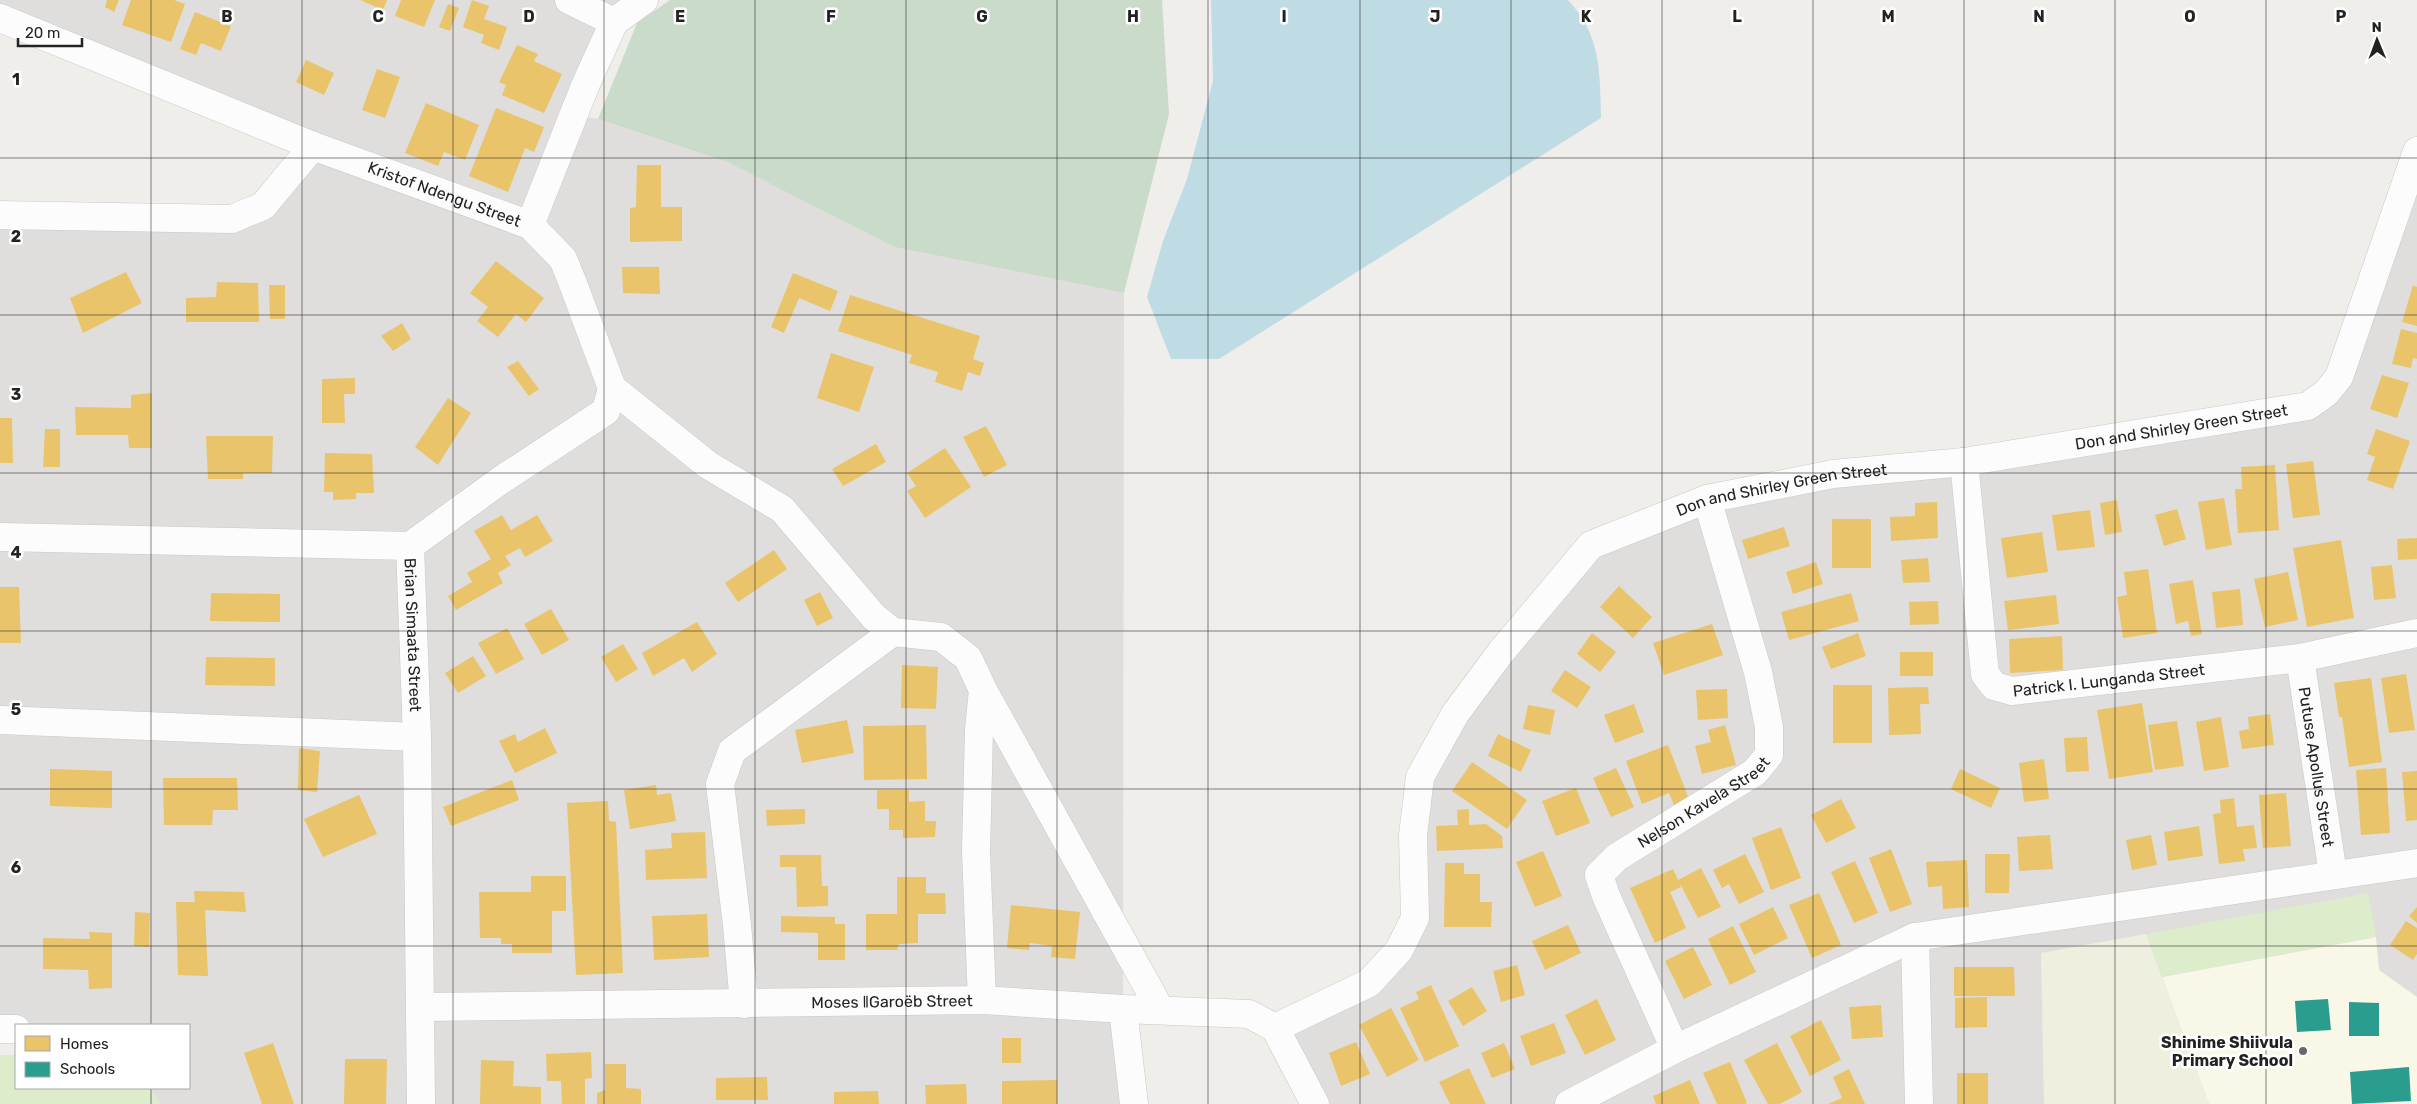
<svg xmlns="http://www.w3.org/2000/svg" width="2417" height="1104" viewBox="0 0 2417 1104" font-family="Rubik,sans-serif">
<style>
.residential{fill:#dfdedc}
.education{fill:#f8f7e8}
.farmland{fill:#efefdf}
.grass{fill:#ddeccb}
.cemetery{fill:#cadbca}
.water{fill:#bfdbe3}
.homes{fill:#e9c46a}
.schools{fill:#2a9d8f}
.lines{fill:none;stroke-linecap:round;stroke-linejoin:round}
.minor-casing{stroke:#c9c8c7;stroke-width:29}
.minor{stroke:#fdfcfc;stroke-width:28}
.grid{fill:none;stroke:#222;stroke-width:1;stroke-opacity:0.55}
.poi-dot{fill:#6a6968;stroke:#fff;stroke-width:2}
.labels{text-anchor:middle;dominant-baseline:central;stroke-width:5;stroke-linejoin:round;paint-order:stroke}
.street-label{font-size:16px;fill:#222;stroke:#fff}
.poi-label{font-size:16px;font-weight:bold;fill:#222;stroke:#fff;text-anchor:end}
.grid-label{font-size:16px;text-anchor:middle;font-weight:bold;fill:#222;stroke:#fff;stroke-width:5;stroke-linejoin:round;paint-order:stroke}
</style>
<rect width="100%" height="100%" fill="#f0eeeb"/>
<path class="residential" d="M0,0H644L573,115L598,119L727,162L894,247L1124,293L1123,1009L1134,1104H160L150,1088H189V1025H16L0,1029V215L232,219L313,146L0,18Z
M2417,151V1104H1315L1275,1028L1399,950L1420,777L1591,545L1707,499L2326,393Z"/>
<path class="education" d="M2376,937L2379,970L2417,997V1104H2209L2162,977Z"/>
<path class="farmland" d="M2146,934L2209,1104H2044L2041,953Z"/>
<path class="grass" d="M2368,893L2376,937L2162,977L2146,934Z
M0,1055H16V1088H150L160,1104H0Z"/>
<path class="cemetery" d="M670,0H1162L1169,114L1124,293L894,247L727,162L598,119L637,23Z"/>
<path class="water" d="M1211,0H1568C1601,35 1600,72 1601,118L1219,359H1171L1147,297L1163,241L1187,179L1213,81Z"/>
<path class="homes" d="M107,0H119L114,12L105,7Z
M131,0H174L185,4L171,42L122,25Z
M360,0H387L383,10Z
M401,0H435L424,27L395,16Z
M472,0L489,6L484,19L507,27L499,50L481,43L484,35L463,27Z
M448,4L459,8L450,31L439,27Z
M195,12L231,26L221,51L201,43L196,55L180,49Z
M517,45L538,54L534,61L562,74L544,113L502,95L506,85L499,82Z
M306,60L334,73L324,95L296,82Z
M377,69L400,77L385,118L362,110Z
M426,103L479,125L465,160L444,152L438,166L405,153Z
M496,108L544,127L534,152L525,148L508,192L469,176Z
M637,165H661V207H682V241L630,242V208L636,207Z
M496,261L544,298L526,322L516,314L498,337L477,321L488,307L470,293Z
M622,267H659L660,294L623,293Z
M126,272L142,303L83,333L70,298Z
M793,273L838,291L830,311L799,298L784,333L771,327Z
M217,282L258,283L259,322H186V298L216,297Z
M269,285H285V319H270Z
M2413,285L2417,287V326L2402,322Z
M850,295L980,336L973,359L984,363L980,376L968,372L962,391L935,382L938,372L909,363L912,355L838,331Z
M402,323L411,339L393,351L381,336Z
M2401,329L2417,333V359L2413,358L2411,368L2392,364Z
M831,353L874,367L859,412L817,398Z
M518,361L539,389L529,396L507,367Z
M2382,375L2409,383L2397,418L2370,409Z
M355,378V394H344L345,423H322V379Z
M152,393V448H129L128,435H76L75,407L131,408V395Z
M448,398L471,413L438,465L415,447Z
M0,418H12L13,463H0Z
M986,426L1007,465L984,477L963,437Z
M45,429H60V467H43Z
M2376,429L2410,441L2393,489L2367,480L2375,457L2367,454Z
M206,436H273L272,473H243V479H208Z
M876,444L886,462L843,486L832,469Z
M945,448L971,487L925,518L907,491L916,486L907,473Z
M325,453L372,454L374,493H356V499L333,500V492H324Z
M2313,461L2320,515L2293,518L2286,464Z
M2275,465L2279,530L2238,533L2235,489H2242L2241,467Z
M2224,498L2232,545L2206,550L2198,502Z
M2117,500L2122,532L2105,535L2100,503Z
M1937,502L1938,538L1891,541L1890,517L1915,516V503Z
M2177,509L2186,539L2164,546L2155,515Z
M2090,510L2095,547L2057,551L2052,515Z
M502,515L511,530L537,515L553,541L525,557L520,548L505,556L511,565L498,573L503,583L456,610L448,596L472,582L467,573L491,559L474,531Z
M1832,519H1871V568H1832Z
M1784,527L1790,546L1748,559L1742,540Z
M2042,532L2048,572L2007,578L2001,538Z
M2417,538V559L2398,560L2397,539Z
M2341,540L2354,618L2307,627L2293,548Z
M774,550L787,569L738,602L725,583Z
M1928,558L1930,582L1903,583L1901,560Z
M1816,562L1823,584L1793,594L1786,572Z
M2392,565L2396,598L2374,600L2371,567Z
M2148,569L2157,633L2123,638L2117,597L2127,595L2124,572Z
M2288,572L2298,620L2265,627L2254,579Z
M2193,580L2202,634L2191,636L2188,621L2176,624L2169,584Z
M1619,586L1652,617L1633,638L1600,607Z
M0,587H19L21,643H0Z
M2240,589L2243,625L2216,628L2212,592Z
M820,592L833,618L817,626L804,600Z
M211,593L280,594V622L210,621Z
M1851,593L1859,621L1789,640L1781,612Z
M2056,595L2059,624L2008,630L2004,601Z
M1938,601L1939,624L1910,625L1909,602Z
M551,609L569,640L542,655L524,624Z
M697,622L717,654L692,672L684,658L653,676L642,653Z
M1712,624L1723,655L1664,675L1653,643Z
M507,628L524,659L496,674L478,643Z
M1592,633L1616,652L1600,672L1577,654Z
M1858,633L1866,656L1831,669L1822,647Z
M2062,636L2063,670L2010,673L2009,639Z
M623,644L638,669L616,682L601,657Z
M1900,652H1933V676H1900Z
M473,656L486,676L458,693L445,673Z
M206,657L275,658V686L205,685Z
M902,665L938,667L936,709L901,708Z
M1565,670L1591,687L1577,708L1551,691Z
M2406,674L2415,730L2389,733L2381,678Z
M2371,678L2382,762L2349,767L2342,717H2339L2334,683Z
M1833,685H1872V743H1833Z
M1928,687L1929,704H1920L1921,734L1889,735L1888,688Z
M1727,689L1728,718L1698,720L1696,690Z
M2142,703L2153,772L2109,779L2097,710Z
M1634,704L1644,732L1615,743L1604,715Z
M1528,705L1555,710L1550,735L1523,729Z
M2270,714L2274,745L2242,749L2239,731L2249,729L2248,717Z
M2221,717L2229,767L2204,771L2196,722Z
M847,720L854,753L802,763L795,730Z
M2177,721L2184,766L2155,770L2148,725Z
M926,725L927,779L864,780L863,726Z
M1725,725L1736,765L1702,774L1695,746L1711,742L1708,730Z
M545,728L557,753L515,773L499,741L515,734L518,742Z
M1498,734L1531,750L1521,772L1488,756Z
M2087,737L2089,771L2066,772L2064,738Z
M1668,745L1689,799L1674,805L1669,793L1642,804L1626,761Z
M299,748L320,751L317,792L298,790Z
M2044,759L2049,799L2024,802L2019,763Z
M1472,762L1527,800L1507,829L1452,791Z
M1616,768L1634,807L1611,817L1593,778Z
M2386,768L2390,833L2361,835L2356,770Z
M50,769L112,771V808L50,806Z
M1960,769L2000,788L1991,808L1951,789Z
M2417,771V820L2406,821L2402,772Z
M163,778H237L238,810H213L212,825H164Z
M512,780L519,800L451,826L443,807Z
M656,785L657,795L671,793L676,821L630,829L624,790Z
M1576,788L1590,823L1556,836L1542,801Z
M877,790H909V802L925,801V821H936L935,837L903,838V830H889V809H877Z
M2286,793L2291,846L2263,848L2259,795Z
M359,795L377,834L323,857L304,819Z
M2234,798L2237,827L2254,825L2257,848L2243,849L2245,861L2219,864L2213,814L2221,813L2220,800Z
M1841,799L1856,828L1826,843L1811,815Z
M608,801L609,821L616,822L623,973L576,975L567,803Z
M805,809V824L767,826L766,810Z
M1469,809V825L1486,824L1502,836L1503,848L1437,851L1436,826L1458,825L1457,810Z
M2199,826L2203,856L2168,861L2164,832Z
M1781,827L1801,878L1771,890L1752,838Z
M705,832L707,878L646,880L645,850L672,848L671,833Z
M2050,835L2053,869L2019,871L2017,837Z
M2151,835L2157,865L2132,870L2126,840Z
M1891,849L1912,904L1890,912L1869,858Z
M1543,851L1562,896L1535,907L1516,862Z
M1745,854L1764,892L1739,904L1729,884L1722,888L1713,870Z
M1985,854H2010L2009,893H1985Z
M780,855H821L822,886H828V906L797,907L796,867H780Z
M1967,860L1969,907L1943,909L1942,886L1928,887L1926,862Z
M1855,861L1878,913L1854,923L1831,872Z
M1445,863H1464V874H1480V902H1492L1491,927H1444Z
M1701,868L1721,907L1698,918L1679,882L1681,887L1670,892L1686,928L1655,943L1630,888L1673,869L1678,880Z
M531,876H566V911H552V953H512V944H501V938H480L479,892H531Z
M897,877H926V893H945L946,914H918V943L899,944L897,950H866V914H897Z
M194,891L244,892L246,912L205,910L208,976L178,975L176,902H195Z
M1819,893L1841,945L1812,958L1789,905Z
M1011,905L1080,912L1075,959L1051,957L1052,946L1030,943L1029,950L1007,948Z
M1773,907L1788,938L1754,955L1739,924Z
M2417,907V923L2409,916Z
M135,912L150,913L149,947L134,946Z
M707,914L709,957L654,960L652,916Z
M781,916L835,917V924H845V960H818V933L781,932Z
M2406,921L2417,928V954L2413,960L2390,945Z
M1568,925L1581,953L1545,970L1532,941Z
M1733,926L1756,972L1730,985L1708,939Z
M89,932L112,933V988L89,989L88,970L43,969V938L90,939Z
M1693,947L1712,985L1684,999L1665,961Z
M1517,965L1525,995L1501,1002L1493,971Z
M1954,967H2014L2015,996H1954Z
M1431,985L1459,1046L1425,1062L1400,1008L1419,999L1416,992Z
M1472,987L1487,1011L1463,1026L1448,1001Z
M1987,997V1027L1955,1028V998Z
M1597,999L1616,1040L1585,1055L1565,1015Z
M1881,1005L1883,1037L1852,1039L1849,1007Z
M1391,1008L1419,1060L1387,1077L1359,1025Z
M1821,1020L1841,1060L1810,1076L1790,1036Z
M1554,1023L1566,1053L1531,1066L1520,1036Z
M1002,1038H1021V1063H1002Z
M1356,1042L1370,1074L1341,1086L1329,1053Z
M273,1043L294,1104H262L244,1053Z
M1504,1043L1515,1069L1492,1078L1481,1053Z
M1777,1043L1802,1092L1780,1104H1768L1744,1060Z
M591,1052L592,1078L585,1079V1104H562L561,1081H547L546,1054Z
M345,1059H387L386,1104H344Z
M481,1060L514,1061L513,1086L541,1087V1104H480Z
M1730,1062L1747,1103L1744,1104H1717L1703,1073Z
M605,1064H626V1088L641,1089V1104H597V1093L605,1090Z
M1469,1068L1486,1104H1450L1439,1082Z
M1849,1069L1865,1104H1828L1842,1098L1833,1077Z
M1957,1073H1988V1104H1957Z
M767,1077L768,1100H716V1078Z
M1057,1080V1104H1002V1081Z
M1690,1080L1700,1104H1656L1653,1096Z
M966,1084L967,1104H926L925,1085Z
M878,1091L879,1104H834V1092Z"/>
<path class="schools" d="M2328,999L2331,1030L2297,1032L2295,1001Z
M2349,1002L2379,1003V1036H2349Z
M2409,1067L2411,1101L2352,1104L2350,1072Z"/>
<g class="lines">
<defs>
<g id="minor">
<path d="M569,0L614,22"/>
<path id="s1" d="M0,18L313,146L530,225L563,259L572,281L612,388L606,411L501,480L410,546"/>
<path d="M0,215L232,219L263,206L313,146"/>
<path d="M530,225L585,86L614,22L644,0"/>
<path d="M612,388L708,465L782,509L874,617L893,632L941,637L968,658L983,690L979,730L976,852L982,1000"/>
<path id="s2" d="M1964,462L1985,674L1994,686L2012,691L2300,658L2417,633"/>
<path id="s3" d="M0,537L410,546L417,737L421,1104"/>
<path id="s4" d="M2300,658L2333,874"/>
<path d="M983,690L1160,1009"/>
<path d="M0,720L417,737"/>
<path d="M1915,937L1919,1104"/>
<path d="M744,1004L737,925L720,784L732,751L893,632"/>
<path id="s5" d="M421,1007L982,1000L1123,1009L1249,1014L1275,1028L1315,1104"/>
<path d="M1123,1009L1134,1104"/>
<path id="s6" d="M1275,1028L1369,983L1399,950L1415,918L1413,835L1420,777L1455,714L1501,652L1591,545L1707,499L1833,474L1964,462L2308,406L2326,393L2339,377L2417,151"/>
<path d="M0,1029H16"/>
<path id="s7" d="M1675,1049L1606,896L1599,875L1617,857L1755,772L1769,755V727L1758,672L1707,499"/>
<path d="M1569,1104L1675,1049L1915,937L2417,863"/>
</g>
</defs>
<use href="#minor" class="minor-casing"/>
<use href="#minor" class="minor"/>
</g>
<path class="grid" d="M151,0V1025M302,0V1104M453,0V1104M604,0V1104M755,0V1104M906,0V1104M1057,0V1104M1208,0V1104M1360,0V1104M1511,0V1104M1662,0V1104M1813,0V1104M1964,0V1104M2115,0V1104M2266,0V1104M0,158H2417M0,315H2417M0,473H2417M0,631H2417M0,789H2417M0,946H2417M151,1088V1104"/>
<circle class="poi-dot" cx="2303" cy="1051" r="5"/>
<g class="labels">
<g class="street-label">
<text stroke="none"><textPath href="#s1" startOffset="478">Kristof Ndengu Street</textPath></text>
<text stroke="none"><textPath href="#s6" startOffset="1220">Don and Shirley Green Street</textPath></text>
<text stroke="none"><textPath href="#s6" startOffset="815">Don and Shirley Green Street</textPath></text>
<text stroke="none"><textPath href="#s3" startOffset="499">Brian Simaata Street</textPath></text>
<text stroke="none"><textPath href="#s2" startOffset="344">Patrick I. Lunganda Street</textPath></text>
<text stroke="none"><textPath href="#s4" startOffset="110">Putuse Apollus Street</textPath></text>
<text stroke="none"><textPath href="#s7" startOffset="318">Nelson Kavela Street</textPath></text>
<text stroke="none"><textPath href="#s5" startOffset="471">Moses ǁGaroëb Street</textPath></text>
</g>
<g class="poi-label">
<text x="2293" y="1042">Shinime Shiivula<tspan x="2293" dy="18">Primary School</tspan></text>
</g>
</g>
<g class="grid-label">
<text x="227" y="22">B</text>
<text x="378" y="22">C</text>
<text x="529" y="22">D</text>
<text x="680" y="22">E</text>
<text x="831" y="22">F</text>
<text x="982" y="22">G</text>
<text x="1133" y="22">H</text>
<text x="1284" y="22">I</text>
<text x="1435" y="22">J</text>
<text x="1586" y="22">K</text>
<text x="1737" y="22">L</text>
<text x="1888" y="22">M</text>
<text x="2039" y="22">N</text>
<text x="2190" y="22">O</text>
<text x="2341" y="22">P</text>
<text x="16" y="85">1</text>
<text x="16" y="242">2</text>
<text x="16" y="400">3</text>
<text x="16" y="558">4</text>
<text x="16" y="715">5</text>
<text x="16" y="873">6</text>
</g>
<rect x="15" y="1024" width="175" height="65" fill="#ffffff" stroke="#a7a7a7"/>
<rect x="25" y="1036" width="25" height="15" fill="#e9c46a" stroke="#a7a7a7"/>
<text x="60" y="1049" font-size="15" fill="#222222">Homes</text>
<rect x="25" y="1062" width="25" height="15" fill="#2a9d8f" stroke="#a7a7a7"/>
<text x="60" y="1074" font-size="15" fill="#222222">Schools</text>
<g transform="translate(2377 40) rotate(359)" stroke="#ffffff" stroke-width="4" paint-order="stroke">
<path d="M0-4L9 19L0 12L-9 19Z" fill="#222222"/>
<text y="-8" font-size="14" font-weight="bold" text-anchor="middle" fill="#222222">N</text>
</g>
<path d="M18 38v8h64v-8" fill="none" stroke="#222222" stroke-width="2.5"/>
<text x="25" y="38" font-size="15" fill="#222222" stroke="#ffffff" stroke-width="4" paint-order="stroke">20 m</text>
</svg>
